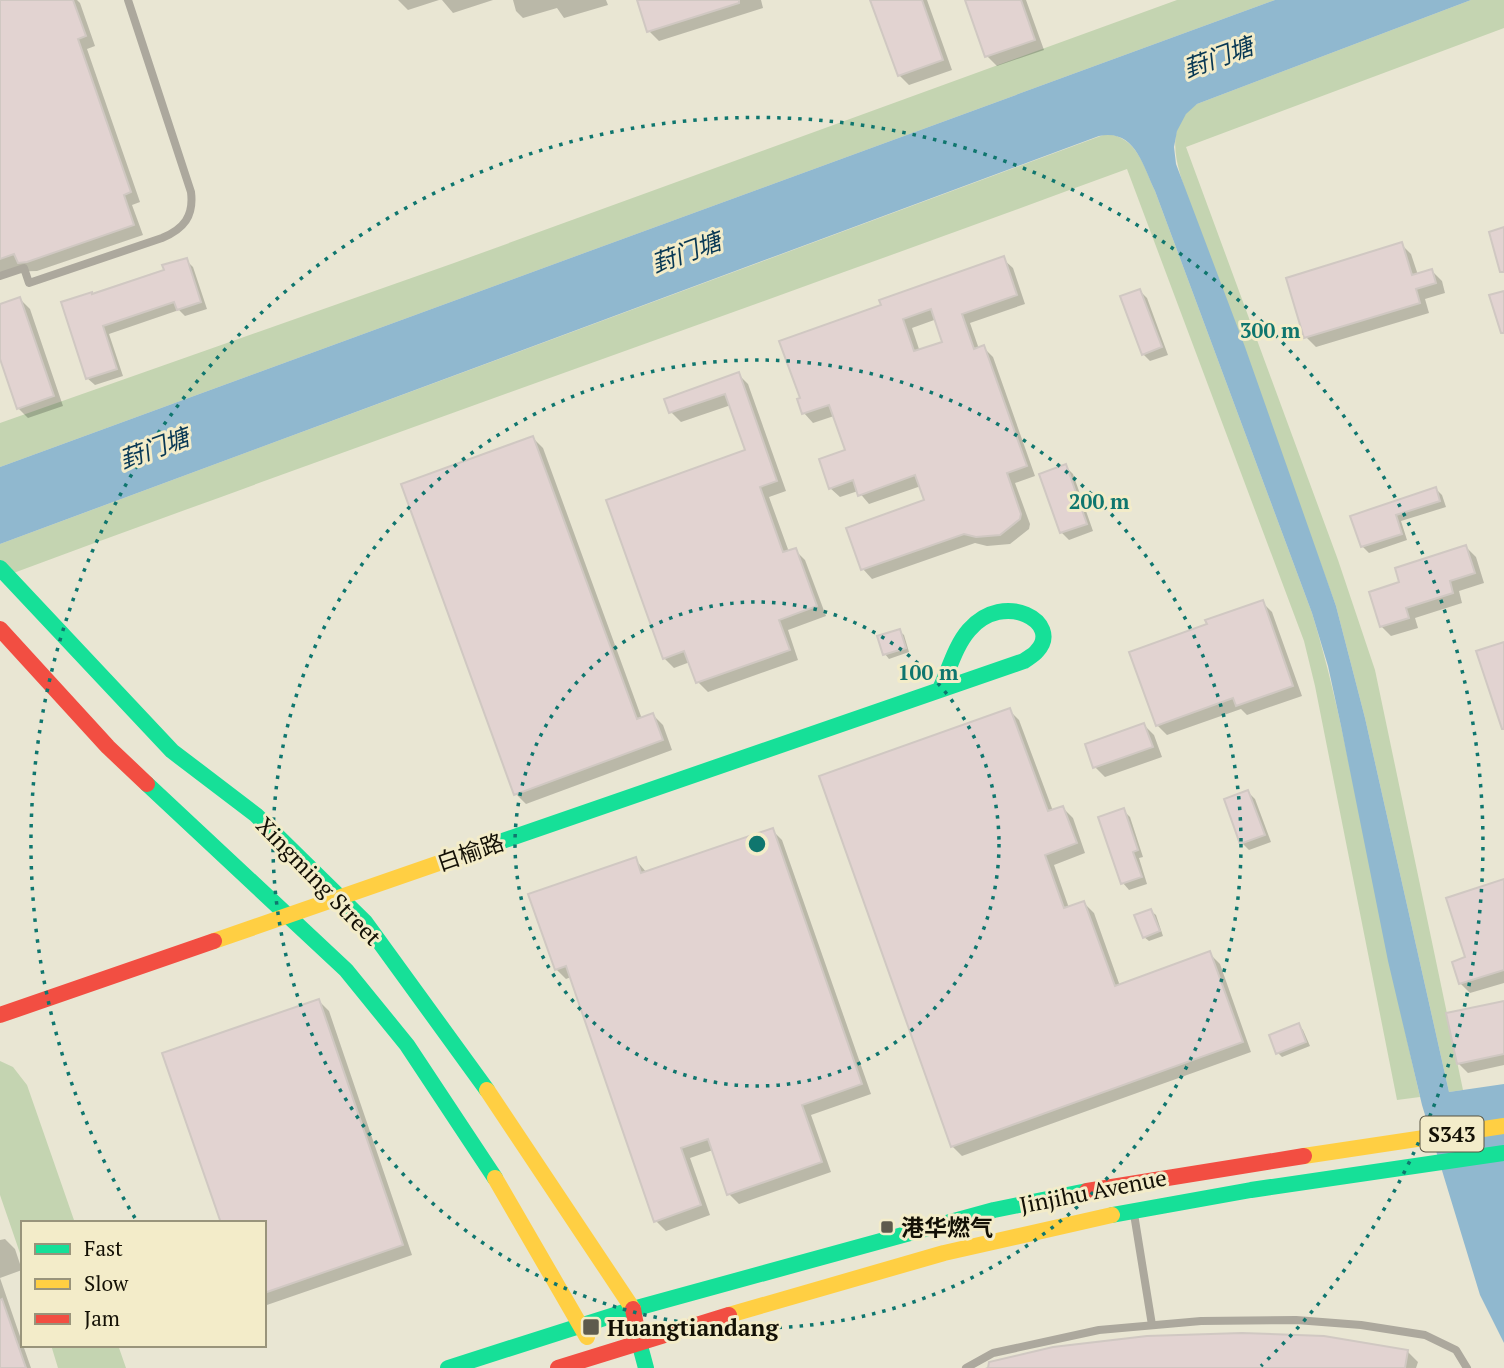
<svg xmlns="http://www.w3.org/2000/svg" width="1504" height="1368" viewBox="0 0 1504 1368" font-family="'PT Serif','Noto Sans SC',serif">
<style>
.green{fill:#c4d4b1}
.water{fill:#90b8cf}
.shadow{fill:#0003;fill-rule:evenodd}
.building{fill:#e2d3d1;stroke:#d0c8c2;stroke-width:2;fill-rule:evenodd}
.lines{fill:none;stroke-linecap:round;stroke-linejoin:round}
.lane{stroke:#aca89d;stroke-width:8}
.fast{stroke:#16e098;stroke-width:16}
.slow{stroke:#ffcf43;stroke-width:16}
.jam{stroke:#f24e42;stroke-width:16}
.ring{fill:none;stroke:#0f766e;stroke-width:3.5;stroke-dasharray:3.5 7}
.poi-dot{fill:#5e5b4d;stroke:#f3ecc9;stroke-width:2.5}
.labels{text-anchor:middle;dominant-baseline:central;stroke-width:6;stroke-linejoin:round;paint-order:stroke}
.shield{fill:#f3ecc9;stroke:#565240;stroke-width:2}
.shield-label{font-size:21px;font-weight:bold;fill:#131005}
.street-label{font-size:23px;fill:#131005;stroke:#f3ecc9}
.poi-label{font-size:23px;font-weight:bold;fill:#131005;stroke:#f3ecc9;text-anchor:start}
.water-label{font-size:24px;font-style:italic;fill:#083854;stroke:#f3ecc9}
.centre{fill:#0f766e;stroke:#f3ecc9;stroke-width:3.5}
.ring-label{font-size:21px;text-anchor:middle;font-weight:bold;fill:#0f766e;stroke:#f3ecc9;stroke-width:6;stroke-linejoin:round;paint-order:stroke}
</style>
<rect width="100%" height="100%" fill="#e9e6d3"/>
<path class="green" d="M1177,0H1275L0,467V423L454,263Z
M1471,0H1504V28L1186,147L1338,560L1375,670L1463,1090L1449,1092L1365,718L1336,606L1189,202C1178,168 1161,128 1197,104Z
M1106,134C1137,136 1144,167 1155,191L1312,613C1337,695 1352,779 1369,862C1385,941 1402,1019 1420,1097L1397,1100L1315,686L1304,641L1127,169C752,307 375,439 0,578V544Z
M0,1061L13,1067L27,1085L75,1223H23V1262L0,1195Z
M51,1345H118L126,1368H58Z"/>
<path class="water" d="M1275,0H1471L1197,104L1186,114L1177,131L1174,147L1176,164L1245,347L1336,606L1365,718L1449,1092L1504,1084V1343L1480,1295L1422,1105L1388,961L1341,726L1328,666L1312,613L1155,191C1142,164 1135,129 1099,136L0,544V467Z"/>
<path class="shadow" d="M0,0H77L80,3L95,46L87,49L140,202L132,205L143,235L37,271L0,272Z
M398,0H439L408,10Z
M442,0H493L453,13Z
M513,0H606L608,5L564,18L557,8L523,18L516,11Z
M648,0H761L763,8L659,41L649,31Z
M872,0H927L952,70L909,85L899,75Z
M967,0H1026L1044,50L997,66L987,56Z
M1401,244L1411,254L1418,275L1432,271L1442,281L1445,293L1425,299L1429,313L1316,347L1306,337Z
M1003,259L1013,268L1025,304L970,323L979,349L983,347L993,357L1035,476L1015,483L1030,524L1029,529L1010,544L987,546L975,543L872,579L863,569L926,501L921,486L869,504L858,491L840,497L830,488L847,451L834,416L813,423L804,413L883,306ZM937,319L945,343L920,352L912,328Z
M186,260L193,267L207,309L185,316L179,310L109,334L123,376L95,385L87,378L93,296L166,271Z
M1140,291L1147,298L1168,355L1150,361L1143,354Z
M20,299L30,309L63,406L28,418L18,408L0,354V306Z
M738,374L748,384L786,491L769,497L789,552L795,550L805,560L826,616L788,630L798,660L708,692L698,682L690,662L674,668L664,658L747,451L731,405L681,422L671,412L667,400Z
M533,438L543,448L642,719L653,715L663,725L672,750L526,804L516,794Z
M1065,466L1073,474L1093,531L1069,540L1061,532Z
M1436,489L1442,495L1446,507L1401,521L1407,540L1369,553L1362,546L1352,517Z
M1466,547L1476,557L1484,583L1459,591L1462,603L1415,618L1418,628L1391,636L1381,626L1401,583Z
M1262,602L1272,612L1302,696L1247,715L1241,709L1167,735L1157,725L1209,625Z
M899,631L904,635L909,652L889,659L885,654Z
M1009,710L1019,720L1053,811L1063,808L1073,818L1085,853L1054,865L1069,908L1084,903L1094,913L1120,986L1210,954L1220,964L1251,1052L962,1156L952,1146Z
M1144,725L1154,735L1162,757L1105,777L1095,767Z
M1248,792L1255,799L1271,842L1249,850L1242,843Z
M1123,810L1130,817L1143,857L1139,858L1147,884L1129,890L1123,883Z
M772,830L782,840L871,1094L811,1115L831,1172L739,1204L729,1194L713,1150L690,1158L710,1215L666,1231L656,1221L571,977L566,979L556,969L635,859L647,873Z
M1504,881V983L1470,993L1460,983L1467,959Z
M1151,911L1156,915L1163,936L1149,941L1144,937Z
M319,1001L329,1011L412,1255L264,1306V1223Z
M1504,1003V1065L1468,1073L1458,1063Z
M1299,1025L1303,1030L1310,1046L1282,1057L1278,1053Z
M5,1239L15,1249L22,1270L0,1278V1240Z
M0,1278L23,1345L31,1368H0Z
M1054,1349L1408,1352L1418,1362L1416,1368H985Z"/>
<path class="building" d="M0,0H73L86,36L78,39L131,192L124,195L134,225L27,262L18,263L14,254L0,259Z
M637,0H739V3L647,32Z
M870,0H922L943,60L898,76Z
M965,0H1021L1035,40L985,57Z
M1504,227V272H1500L1489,232Z
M1402,242L1412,275L1432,269L1436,283L1416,289L1420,303L1304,338L1286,278Z
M1004,256L1017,295L962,314L974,349L984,345L1027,466L1007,473L1021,514L1020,519L1000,535L976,537L964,534L861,570L846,528L924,500L915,475L858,496L853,480L829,489L819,459L845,450L829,405L802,414L797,399L800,398L779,341L881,305L879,300ZM931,309L942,342L914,351L903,319Z
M187,258L201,302L177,310L174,302L103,326L117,369L86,379L61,302L92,292V294L164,270L162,265Z
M1140,289L1162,347L1142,355L1120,296Z
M1504,291V333H1501L1489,295Z
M20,297L54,396L17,409L0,359V304Z
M739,372L777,481L760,487L783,552L796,548L817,606L779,620L790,650L696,683L684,651L663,659L606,500L745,450L725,394L669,413L664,399Z
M533,436L637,719L653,713L663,740L514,795L401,484Z
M1066,464L1087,524L1060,533L1039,474Z
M1436,487L1440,501L1396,515L1402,534L1361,547L1350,516Z
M1466,545L1475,573L1450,581L1453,593L1406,608L1409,618L1380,627L1369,592L1399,582L1395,568Z
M1263,600L1293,686L1236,706L1233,698L1156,726L1129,652L1207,624L1205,620Z
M900,629L906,648L883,655L877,636Z
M1504,642V729H1502L1476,651Z
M1010,708L1048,811L1063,806L1077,843L1045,855L1064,908L1084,901L1115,986L1210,951L1243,1042L951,1147L819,776Z
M1144,723L1153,747L1093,768L1085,744Z
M1248,790L1265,835L1240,844L1224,799Z
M1124,808L1138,850L1133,852L1142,877L1121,884L1098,817Z
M773,828L862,1084L802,1105L822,1162L727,1195L708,1139L681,1148L701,1205L654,1222L566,966L555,970L528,894L636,857L641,873Z
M1504,879V970L1459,984L1452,962L1465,957L1446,898Z
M1151,909L1160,931L1143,938L1134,915Z
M319,999L403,1245L264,1293V1223H221L162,1053Z
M1504,1001V1054L1457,1064L1446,1013Z
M1299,1023L1306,1042L1276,1054L1269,1035Z
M2,1299L26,1368H0V1300Z
M1242,1333L1324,1336L1408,1350L1405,1368H988L989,1362L1053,1347L1147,1336Z"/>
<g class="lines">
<path class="lane" d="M0,276L24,268L29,283L162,238C184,229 194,216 191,192L128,0
M1134,1214L1152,1325
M966,1368L993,1353L1099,1330L1201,1321L1296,1320L1361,1325L1425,1335L1456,1350L1467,1368"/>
<path class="fast" d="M0,568L172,751L256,815L365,922L487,1090
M147,784L346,970L407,1045L495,1178
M488,846L1024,661C1028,658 1034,655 1037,651C1063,623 1004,589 969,630C955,646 949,670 940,689
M1112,1215L1251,1190L1504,1153
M639,1342L646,1368
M448,1368L633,1309L994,1210L1087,1191"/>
<path class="slow" d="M214,941L488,846
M487,1090L633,1309
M1304,1156L1504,1126
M495,1178L587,1337
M729,1315L944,1253L1112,1215"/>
<path class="jam" d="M0,629L108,747L147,784
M0,1015L214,941
M1087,1191L1304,1156
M633,1309L639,1342
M558,1368L729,1315"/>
</g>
<g class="ring">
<circle cx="757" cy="844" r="242"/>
<circle cx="757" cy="844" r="484"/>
<path d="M135 1218A726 726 0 1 1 1261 1366"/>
</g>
<g class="poi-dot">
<rect x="880" y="1220" width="14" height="14" rx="3.5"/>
<rect x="582" y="1318" width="18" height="18" rx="3.5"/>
</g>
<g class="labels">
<rect class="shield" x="1420.5" y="1116.5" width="63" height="35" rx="5"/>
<g class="shield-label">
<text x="1452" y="1134">S343</text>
</g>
<g class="street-label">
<text transform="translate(470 852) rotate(-19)">白榆路</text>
<text transform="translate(319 881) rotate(46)">Xingming Street</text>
<text transform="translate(1093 1191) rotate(-11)">Jinjihu Avenue</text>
</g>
<g class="poi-label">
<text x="901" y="1227">港华燃气</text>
<text x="607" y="1327">Huangtiandang</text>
</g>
<g class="water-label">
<text transform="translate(1218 57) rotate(-20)">葑门塘</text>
<text transform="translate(686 252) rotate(-20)">葑门塘</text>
<text transform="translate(154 448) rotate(-20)">葑门塘</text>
</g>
</g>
<circle cx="757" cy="844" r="10" class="centre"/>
<g class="ring-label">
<text x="1270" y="338">300 m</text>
<text x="1099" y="509">200 m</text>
<text x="928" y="680">100 m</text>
</g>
<rect x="21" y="1221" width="245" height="126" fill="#f3ecc9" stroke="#99947b" stroke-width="2"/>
<rect x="35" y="1244" width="35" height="10" fill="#16e098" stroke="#99947b" stroke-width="2"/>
<text x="84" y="1256" font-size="21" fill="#131005">Fast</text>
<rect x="35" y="1279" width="35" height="10" fill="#ffcf43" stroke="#99947b" stroke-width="2"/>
<text x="84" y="1291" font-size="21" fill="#131005">Slow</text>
<rect x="35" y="1314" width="35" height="10" fill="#f24e42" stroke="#99947b" stroke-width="2"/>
<text x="84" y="1326" font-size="21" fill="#131005">Jam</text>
</svg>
